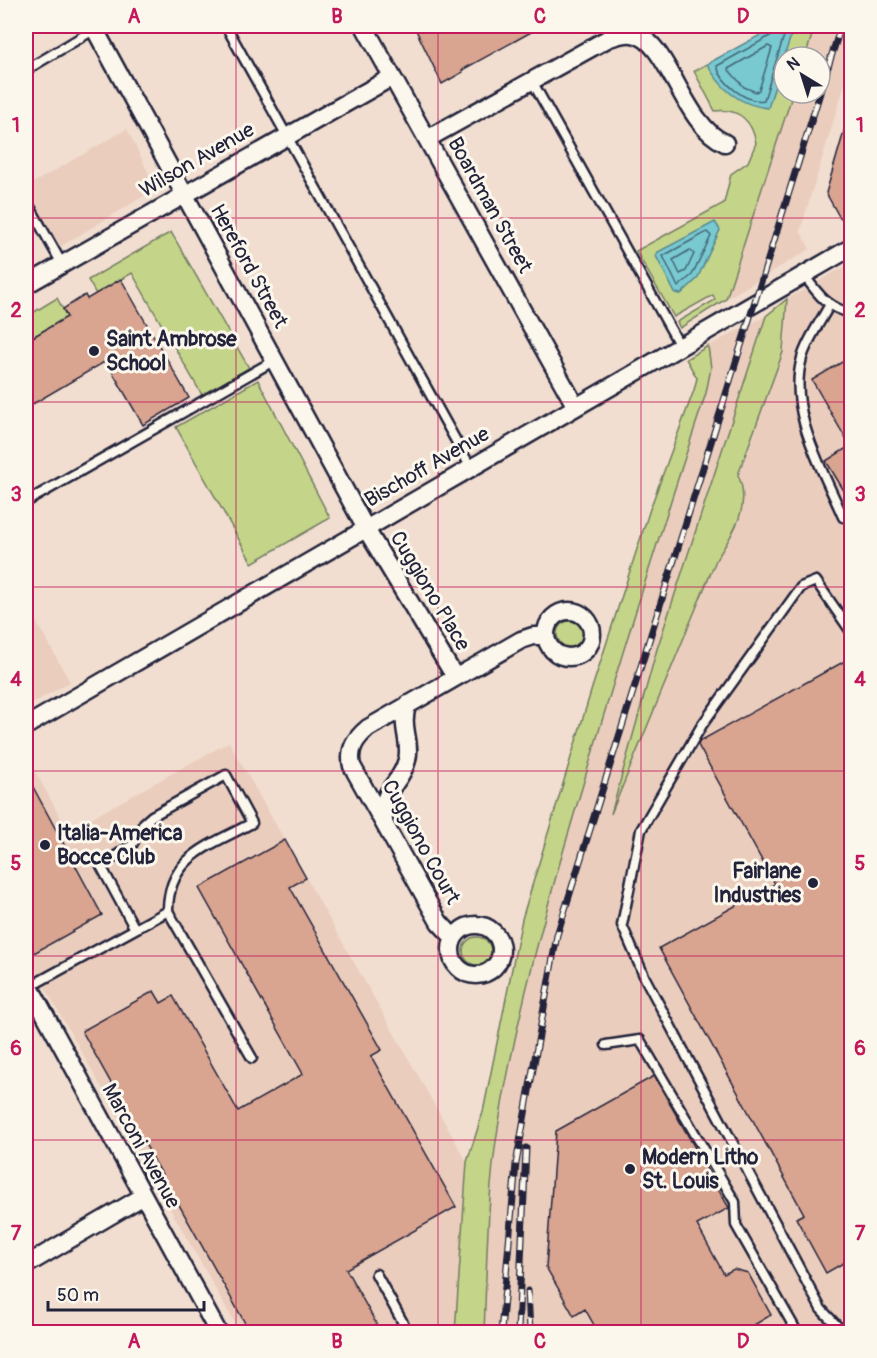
<svg xmlns="http://www.w3.org/2000/svg" width="877" height="1358" viewBox="0 0 877 1358" font-family="Pangolin,sans-serif">
<style>
.built{fill:#eacdbd}
.green{fill:#c4d488;stroke:#737b62;stroke-width:1.5}
.water{fill:#78c9d0;stroke:#568694;stroke-width:1.5}
.lines{fill:none;stroke-linecap:round;stroke-linejoin:round}
.shore{stroke:#446577;stroke-width:1.5}
.building{fill:#d9a490;stroke:#22223b;stroke-width:1.5}
.service-casing{stroke:#22223b;stroke-width:13}
.minor-casing{stroke:#22223b;stroke-width:21}
.service{stroke:#fbf7ec;stroke-width:8}
.minor{stroke:#fbf7ec;stroke-width:16}
.rail-casing{stroke:#22223b;stroke-width:7}
.rail{stroke:#fbf7ec;stroke-width:4.5;stroke-dasharray:14;stroke-linecap:butt}
.grid{fill:none;stroke:#c2185b;stroke-width:1.5;stroke-opacity:0.55}
.poi-dot{fill:#22223b;stroke:#fbf7ec;stroke-width:2}
.labels{text-anchor:middle;dominant-baseline:central;stroke-width:6;stroke-linejoin:round;paint-order:stroke}
.street-label{font-size:21px;fill:#22223b;stroke:#fbf7ec}
.poi-label{font-size:21px;font-weight:bold;fill:#22223b;stroke:#fbf7ec;text-anchor:start}
.neatline{fill:none;stroke:#c2185b;stroke-width:2}
.grid-label{font-size:20px;text-anchor:middle;font-weight:bold;fill:#c2185b}
</style>
<rect width="100%" height="100%" fill="#f1ded0"/>
<filter id="ink" filterUnits="userSpaceOnUse"><feTurbulence type="fractalNoise" baseFrequency=".0167" numOctaves="2"/><feDisplacementMap in="SourceGraphic" scale="12" xChannelSelector="R" yChannelSelector="G"/><feConvolveMatrix kernelMatrix="1 2 1 2 8 2 1 2 1" color-interpolation-filters="sRGB"/></filter>
<g filter="url(#ink)">
<path class="built" d="M815,26H851V64L800,231L810,249L726,299L793,93H820V57H805Z
M127,129L155,186L149,193L58,248L26,192V187Z
M851,263V1314L839,1332H484L486,1237L498,1130L520,1015L557,870L626,636L706,393L711,368L708,346L766,316L657,649L614,806L671,666L785,348L787,299Z
M31,612L70,682L26,707V615Z
M229,742L467,1162L455,1332H240L26,954V755L68,831Z"/>
<path class="green" d="M777,26H815L805,57H784V93H793L726,299L680,328L677,322L715,300L713,295L674,317L636,251L724,203L731,174L748,162L756,143C752,121 739,108 715,111L694,71Z
M171,232L249,368L202,395L132,273L96,294L88,280Z
M57,298L67,317L26,341V317Z
M787,299L783,352L738,475C752,506 733,534 716,560L611,814L657,649L766,316Z
M708,346L711,368L706,393C663,524 621,655 582,788C548,900 517,1013 498,1128C487,1196 487,1264 484,1332H455L467,1162L483,1112L522,919L592,688L650,509L694,390L697,378L686,359Z
M258,380L330,518L252,563L176,427Z
M557 634a13 13 0 1 1 26 0a13 13 0 1 1-26 0Z
M463 951a14 14 0 1 1 28 0a14 14 0 1 1-28 0Z"/>
<path class="water" d="M777,26H794L768,108C739,105 721,89 707,64Z
M715,222L720,230L697,279L681,294L675,293L656,256L658,252Z"/>
<g class="lines">
<path class="shore" d="M778,26L775,33L717,66C721,83 747,104 764,100L787,26
M768,46L772,48L759,90L756,92L744,87L728,69Z
M707,232L711,236L692,275L678,287L663,256Z
M690,250L694,254L686,271L680,274L673,260Z"/>
</g>
<path class="building" d="M414,26H542L462,70L463,72L442,84Z
M847,121H852V212L840,218L826,193Z
M121,279L189,398L143,425L106,361L26,408V341L67,317L63,309L85,295L87,299Z
M852,356V504L826,461L850,446L812,380Z
M852,657V1258L826,1273L796,1218L804,1214L659,948L775,884L698,745L700,741Z
M26,774L102,915L34,953L26,937Z
M285,840L306,878L290,887L382,1050L371,1056L456,1207L346,1269L381,1332H250L82,1031L154,991L161,1003L173,996L238,1111L303,1074L199,888Z
M654,1076L729,1208L697,1225L724,1274L734,1269L748,1273L771,1315L754,1325L759,1332H598L585,1309L574,1316L546,1267L556,1131Z"/>
<g class="lines">
<defs>
<path id="service" d="M226,26L471,468
M26,70L95,29
M532,81L680,346
M26,200L62,264
M804,275C817,293 828,309 852,313
M830,304C821,321 807,340 802,358C787,411 823,470 843,517
M26,502L275,360
M135,929L101,866L132,845L144,823L152,816L226,775L252,823C210,846 168,856 168,911
M29,987L168,911L252,1058
M606,1045L640,1040L735,1202L736,1225L797,1332
M376,1274L408,1332
M843,1332L821,1309L645,978L622,925L641,830L702,725L801,587L816,581L852,633"/>
<path id="minor" d="M93,26L366,529L455,677
M364,26L576,407
M427,139L609,38C617,36 624,33 632,34C668,37 682,125 725,143
M26,285L392,77
M546 634a23 23 0 1 1 46 0a23 23 0 1 1-46 0Z
M26,726L852,247
M384,821C381,786 400,787 407,760C412,741 399,726 408,704
M451 950a25 25 0 1 1 50 0a25 25 0 1 1-50 0Z
M454,938L439,922L352,766C348,749 356,738 368,728L521,640L533,636H546
M26,980L218,1332
M26,1265L142,1197"/>
</defs>
<use href="#service" class="service-casing"/>
<use href="#minor" class="minor-casing"/>
<use href="#service" class="service"/>
<use href="#minor" class="minor"/>
<defs>
<path id="rail" d="M820,92L841,26
M528,1291L530,1332
M501,1332L516,1164L557,935L820,93
M518,1332L526,1148"/>
</defs>
<use href="#rail" class="rail-casing"/>
<use href="#rail" class="rail"/>
</g>
</g>
<path class="grid" d="M236,26V1332M438,26V1332M641,26V1332M26,218H852M26,402H852M26,587H852M26,771H852M26,956H852M26,1140H852"/>
<g class="poi-dot">
<circle cx="94" cy="351" r="6"/>
<circle cx="45" cy="845" r="6"/>
<circle cx="813" cy="883" r="6"/>
<circle cx="630" cy="1169" r="6"/>
</g>
<g class="labels">
<g class="street-label">
<text transform="translate(197 160) rotate(-30)">Wilson Avenue</text>
<text transform="translate(490 205) rotate(61)">Boardman Street</text>
<text transform="translate(249 266) rotate(61)">Hereford Street</text>
<text transform="translate(427 467) rotate(-30)">Bischoff Avenue</text>
<text transform="translate(430 591) rotate(59)">Cuggiono Place</text>
<text transform="translate(421 842) rotate(61)">Cuggiono Court</text>
<text transform="translate(141 1146) rotate(61)">Marconi Avenue</text>
</g>
<g class="poi-label">
<text x="106" y="339">Saint Ambrose<tspan x="106" dy="24">School</tspan></text>
<text x="57" y="833">Italia-America<tspan x="57" dy="24">Bocce Club</tspan></text>
<text x="801" y="871" text-anchor="end">Fairlane<tspan x="801" dy="24">Industries</tspan></text>
<text x="642" y="1157">Modern Litho<tspan x="642" dy="24">St. Louis</tspan></text>
</g>
</g>
<rect width="877" height="1358" fill="none" stroke="#fbf7ec" stroke-width="66"/>
<g transform="translate(802 75) rotate(322)"><circle r="28" fill="#fbf7ec" stroke="#a4a2a5" stroke-width="1.5"/>
<path d="M0-4.5L10 22L0 15L-10 22Z" fill="#22223b"/>
<text y="-9" font-size="16" font-weight="bold" text-anchor="middle" fill="#22223b">N</text>
</g>
<path d="M48 1301v9h156v-9" fill="none" stroke="#22223b" stroke-width="3"/>
<text x="57" y="1301" font-size="18" fill="#22223b" stroke="#fbf7ec" stroke-width="4.5" paint-order="stroke">50 m</text>
<rect x="33" y="33" width="811" height="1292" class="neatline"/>
<g class="grid-label">
<text x="134" y="23">A</text>
<text x="337" y="23">B</text>
<text x="540" y="23">C</text>
<text x="743" y="23">D</text>
<text x="16" y="132">1</text>
<text x="860" y="132">1</text>
<text x="16" y="317">2</text>
<text x="860" y="317">2</text>
<text x="16" y="501">3</text>
<text x="860" y="501">3</text>
<text x="16" y="686">4</text>
<text x="860" y="686">4</text>
<text x="16" y="870">5</text>
<text x="860" y="870">5</text>
<text x="16" y="1055">6</text>
<text x="860" y="1055">6</text>
<text x="16" y="1240">7</text>
<text x="860" y="1240">7</text>
<text x="134" y="1348">A</text>
<text x="337" y="1348">B</text>
<text x="540" y="1348">C</text>
<text x="743" y="1348">D</text>
</g>
</svg>
